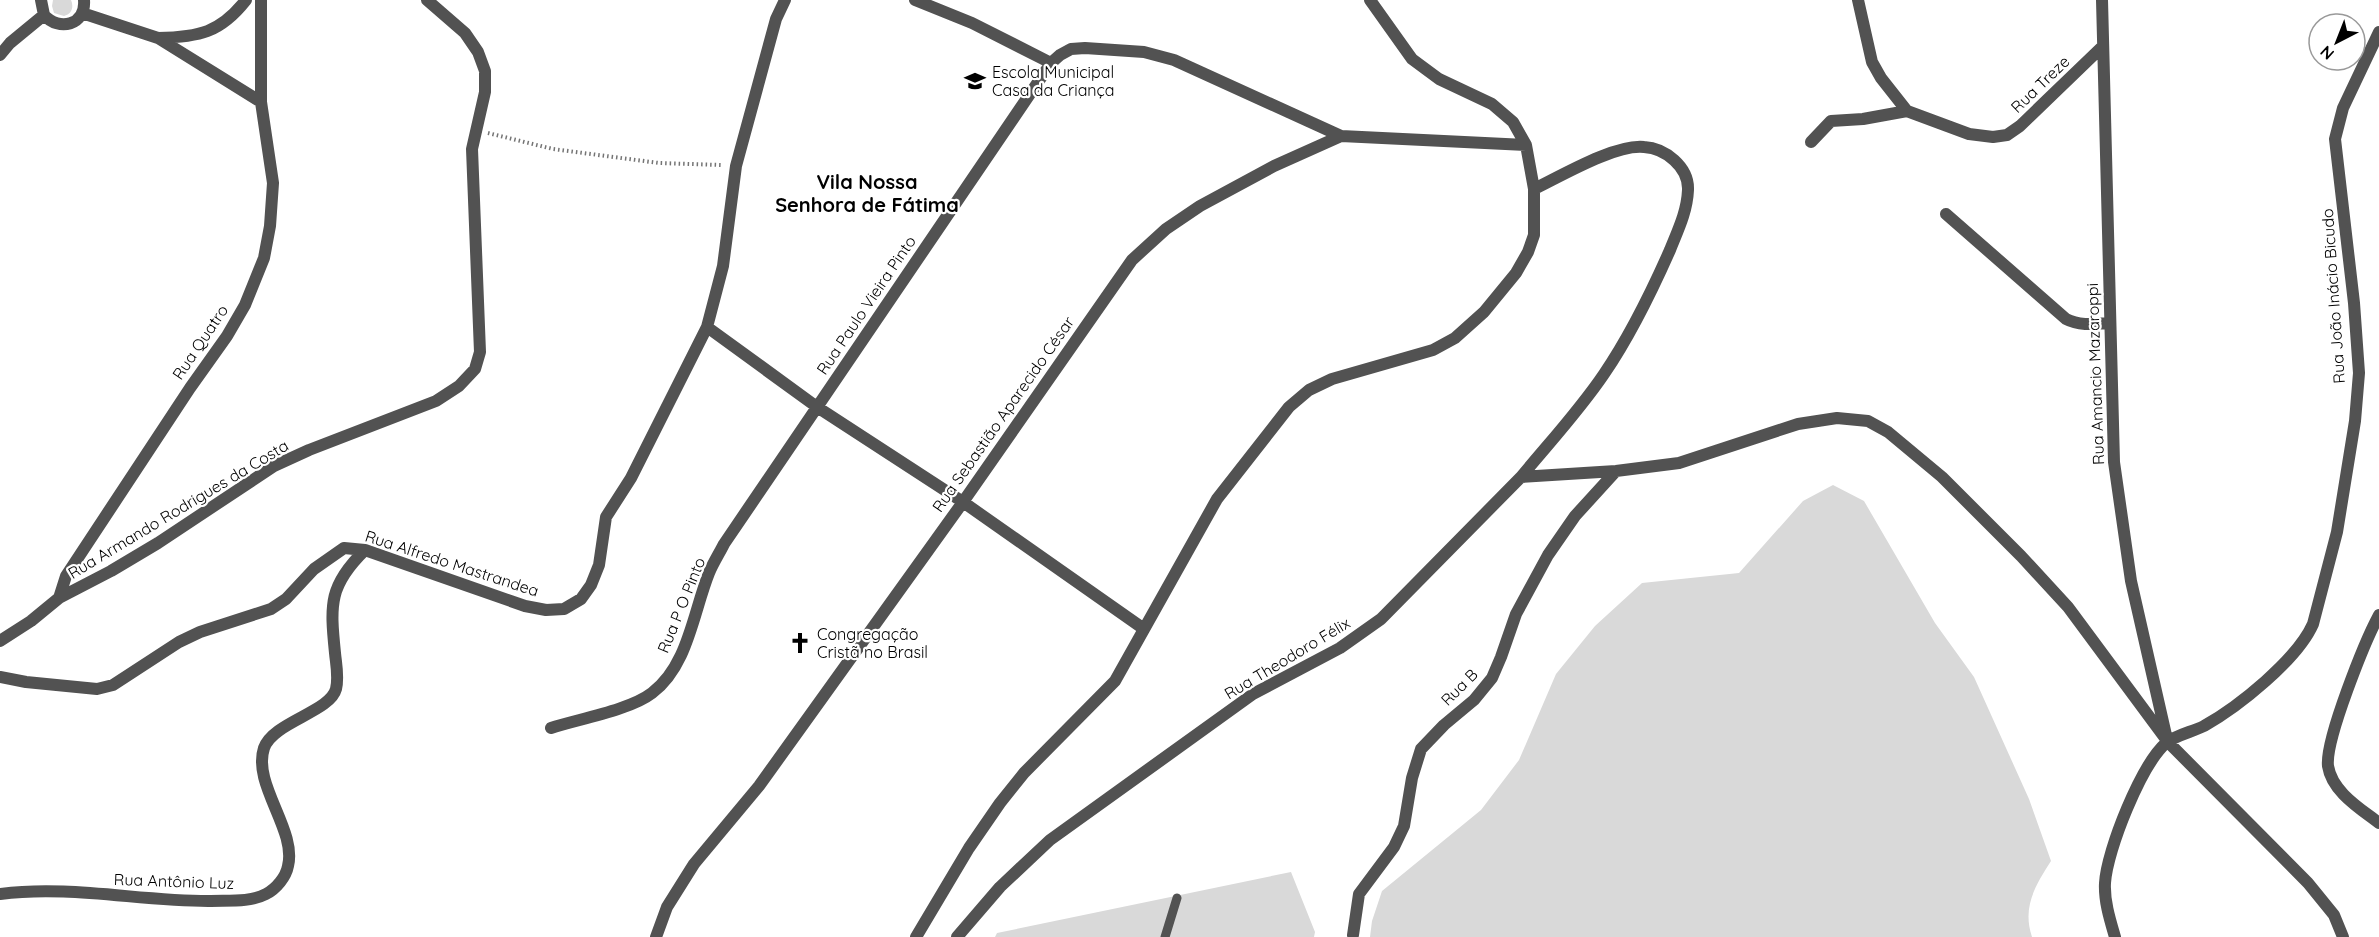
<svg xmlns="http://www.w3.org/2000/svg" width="2379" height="937" viewBox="0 0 2379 937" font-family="Quicksand,sans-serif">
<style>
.green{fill:#d9d9d9}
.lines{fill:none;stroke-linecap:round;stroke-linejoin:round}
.path{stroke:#747474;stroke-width:4;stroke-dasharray:1.5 3;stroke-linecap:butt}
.service{stroke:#525252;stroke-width:9}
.minor{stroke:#525252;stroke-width:12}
.labels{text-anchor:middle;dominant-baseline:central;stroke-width:4.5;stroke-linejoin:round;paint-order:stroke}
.poi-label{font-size:16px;fill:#000;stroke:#fff;text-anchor:start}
.street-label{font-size:16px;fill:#000;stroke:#fff}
.quarter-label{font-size:20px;font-weight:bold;fill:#000;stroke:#fff}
</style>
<rect width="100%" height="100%" fill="#fff"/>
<path class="green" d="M53,0H71C74,7 72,14 64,16L54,13L52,6Z
M1833,485L1864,501L1935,623L1974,677L2029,799L2051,861C2035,886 2022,907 2032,937H1370L1372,921L1382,891L1481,810L1519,760L1556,674L1595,626L1642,583L1739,573L1803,501Z
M1291,872L1315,932L1314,937H995L997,933Z"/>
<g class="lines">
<path class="path" d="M488,133L553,149L659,163L721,165"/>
<path class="service" d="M1165,937L1177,898"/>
<path class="minor" d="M41,0L44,15C59,32 86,25 84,0
M915,0L972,23L1051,63
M1858,0L1872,62L1881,78L1907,111L1969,134L1993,137L2007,135L2020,126L2103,46
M2102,0L2114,462L2131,581L2166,735
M82,13L158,38L261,102
M158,38C199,37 220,33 246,0
M0,55L10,43L44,15
M1811,142L1831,121L1863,119L1907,111
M1946,214L2066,319C2079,326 2095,324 2110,323
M707,327L817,407L963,502L1144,629
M1521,477C1549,443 1579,411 1604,374C1630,336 1651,293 1670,250C1678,230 1687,212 1688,190C1689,167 1665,148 1644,147C1615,144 1561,176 1534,189
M59,598L111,571L158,543L274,466L309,450L436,401L459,386L475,369L480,352L472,149L485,92V71L478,52L465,33L427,0
M2379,615C2365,641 2325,740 2328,766C2332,792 2361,809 2379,823
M0,641L31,621L59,598L66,576L190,388L227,336L245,305L264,258L270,226L273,183L261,102V0
M0,677L26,682L97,689L113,685L179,642L200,632L271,609L286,599L314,569L344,548L365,550L525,606L546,610L564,609L581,599L591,585L599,565L606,517L631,478L707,327L723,266L736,166L776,19L785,0
M551,728C579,719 630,710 652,693C688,666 693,613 709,573C713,563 719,554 724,544L1051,63L1060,55L1071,49L1085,48L1144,52L1174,60L1341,136
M0,894C69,885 139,901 208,901C227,900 249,903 266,894C276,889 286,877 288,866C297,830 252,784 264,748C273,722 330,712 336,689C339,677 336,664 335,653C330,604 329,585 365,550
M1353,935L1359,894L1394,847L1404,826L1412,778L1421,749L1444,725L1474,700L1492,678L1501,657L1516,614L1548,555L1575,516L1616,471
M656,937L667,907L694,864L759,786L963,502L1132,260L1166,229L1200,206L1274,166L1341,136L1526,145
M916,937L969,848L1000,803L1024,773L1115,681L1217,499L1289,407L1309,390L1332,379L1433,350L1455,338L1484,312L1516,273L1528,252L1534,235V189L1526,145L1513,122L1492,104L1439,79L1412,59L1370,0
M957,937L1000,887L1050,840L1253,694L1340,648L1381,619L1521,477L1616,471L1679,463L1798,424L1837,418L1868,421L1888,432L1942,477L2021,556L2068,607L2168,742L2308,883L2334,915L2343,937
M2115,937C2110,920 2104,901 2105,883C2107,850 2141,765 2166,743C2176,735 2192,732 2204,726C2238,707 2297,660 2313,624L2337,532L2355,421L2359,373L2354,303L2335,139L2343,108L2379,32"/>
</g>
<defs>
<symbol id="school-bare" viewBox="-9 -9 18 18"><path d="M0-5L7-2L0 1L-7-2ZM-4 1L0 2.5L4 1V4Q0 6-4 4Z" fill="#000" stroke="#fff" stroke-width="2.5" paint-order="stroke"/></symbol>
<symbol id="church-bare" viewBox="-9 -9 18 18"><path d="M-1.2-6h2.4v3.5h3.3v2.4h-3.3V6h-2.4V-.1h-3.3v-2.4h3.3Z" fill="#000" stroke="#fff" stroke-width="2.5" paint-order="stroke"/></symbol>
</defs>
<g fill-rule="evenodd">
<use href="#school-bare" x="960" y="66" width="30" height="30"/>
<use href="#church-bare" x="785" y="628" width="30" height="30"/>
</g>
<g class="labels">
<g class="poi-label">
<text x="992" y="72">Escola Municipal<tspan x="992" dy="18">Casa da Criança</tspan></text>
<text x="817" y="634">Congregação<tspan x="817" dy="18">Cristã no Brasil</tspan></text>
</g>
<g class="street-label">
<text transform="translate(2040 84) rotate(-44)">Rua Treze</text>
<text transform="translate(2333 296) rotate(-94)">Rua João Inácio Bicudo</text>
<text transform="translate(866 305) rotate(-56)">Rua Paulo Vieira Pinto</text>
<text transform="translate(200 342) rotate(-56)">Rua Quatro</text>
<text transform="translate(2095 374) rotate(-92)">Rua Amancio Mazaroppi</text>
<text transform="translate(1003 414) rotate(-55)">Rua Sebastião Aparecido César</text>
<text transform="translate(178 509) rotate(-31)">Rua Armando Rodrigues da Costa</text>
<text transform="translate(452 563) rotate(18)">Rua Alfredo Mastrandea</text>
<text transform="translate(681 605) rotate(-68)">Rua P O Pinto</text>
<text transform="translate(1287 658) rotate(-31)">Rua Theodoro Félix</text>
<text transform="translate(1459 687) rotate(-45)">Rua B</text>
<text transform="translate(174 881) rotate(2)">Rua Antônio Luz</text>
</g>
<g class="quarter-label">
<text x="867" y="181">Vila Nossa<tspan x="867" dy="23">Senhora de Fátima</tspan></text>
</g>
</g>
<g transform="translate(2337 42) rotate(222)"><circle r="28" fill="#ffffff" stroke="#999999" stroke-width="1.5"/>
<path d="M0-4.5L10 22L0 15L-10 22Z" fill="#000000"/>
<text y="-9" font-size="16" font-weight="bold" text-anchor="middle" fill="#000000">N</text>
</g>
</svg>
